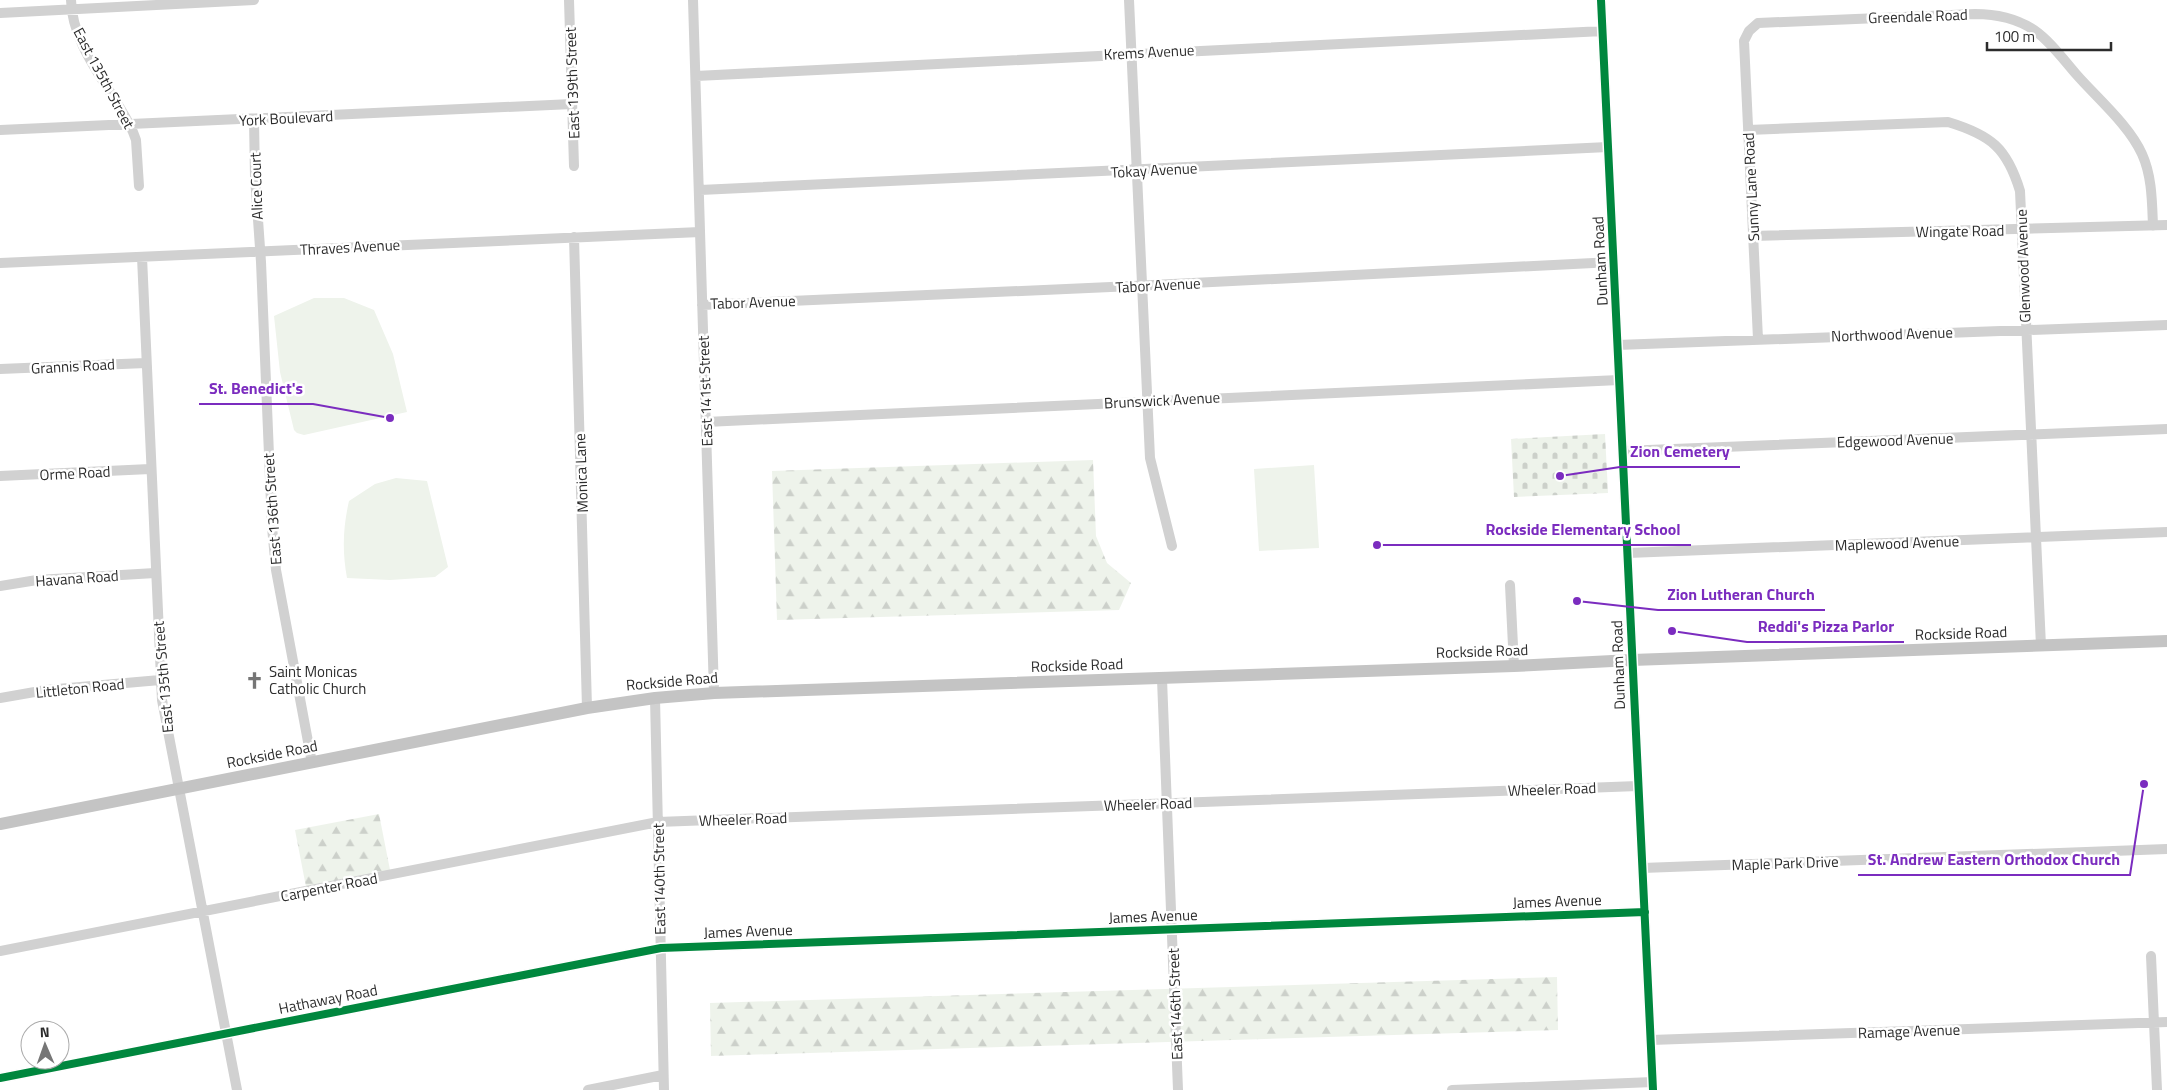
<svg xmlns="http://www.w3.org/2000/svg" width="2167" height="1090" viewBox="0 0 2167 1090" font-family="'Titillium Web',sans-serif">
<style>
.grass{fill:#eef3eb}
.forest{fill:url(#forest-firs)}
.cemetery{fill:url(#cemetery-stones)}
.lines{fill:none;stroke-linecap:round;stroke-linejoin:round}
.minor{stroke:#d1d1d1;stroke-width:10}
.major{stroke:#c4c4c4;stroke-width:12}
.cycleway-casing{stroke:#fff;stroke-width:11}
.cycleway{stroke:#00873e;stroke-width:8}
.labels{text-anchor:middle;dominant-baseline:central;stroke-width:5;stroke-linejoin:round;paint-order:stroke}
.street-label{font-size:15px;fill:#2c2c2c;stroke:#fff}
.poi-label{font-size:15px;fill:#2c2c2c;stroke:#fff;text-anchor:start}
.leader{fill:none;stroke:#7b2cbf;stroke-width:2}
.callout-dot{fill:#7b2cbf;stroke:#fff;stroke-width:2}
.callout-label{font-size:16px;text-anchor:middle;font-weight:bold;fill:#7b2cbf;stroke:#fff;stroke-width:5;stroke-linejoin:round;paint-order:stroke}
</style>
<defs>
<pattern id="forest-firs" width="22" height="20" patternUnits="userSpaceOnUse" patternTransform="scale(1.25)"><rect width="22" height="20" fill="#eef3eb"/><path d="M5 1l3.5 6h-7zM16 11l3.5 6h-7z" fill="#ccd0ca"/></pattern>
<pattern id="cemetery-stones" width="16" height="16" patternUnits="userSpaceOnUse" patternTransform="scale(1.25)"><rect width="16" height="16" fill="#eef3eb"/><path d="M2 7V4a2 2 0 0 1 4 0v3zM10 15v-3a2 2 0 0 1 4 0v3z" fill="#ccd0ca"/></pattern>
</defs>
<rect width="100%" height="100%" fill="#fff"/>
<path class="grass" d="M314,298H344L374,310L393,354L407,412L304,435L297,433L294,430L280,372L274,316Z
M1314,465L1319,548L1259,551L1254,469Z
M396,478L427,481L448,567L435,577L390,580L347,578C342,551 343,527 349,501L375,484Z"/>
<path class="forest" d="M1093,460L1096,536L1107,563L1131,583L1119,610L777,620L772,471Z
M379,814L391,875L307,892L295,830Z
M1557,977L1558,1030L711,1056L710,1003Z"/>
<path class="cemetery" d="M1605,434L1608,493L1514,497L1511,439Z"/>
<g class="lines">
<path class="minor" d="M71,0C72,49 114,90 133,132L136,140L139,186
M569,0L574,166
M693,0L714,693
M1129,0L1150,458L1172,546
M1601,0L1653,1090
M0,13L254,0
M696,76L1603,31
M254,120L255,177L261,262L272,527L276,570L312,763
M0,130L572,104
M1748,130L1948,122C1991,135 2007,148 2020,191L2041,646
M700,190L1608,147
M1753,236L2167,225
M574,237L587,708
M142,257L162,700L237,1090
M0,263L700,232
M702,305L1133,286L1613,262
M1758,339L1744,41L1749,31L1758,23L1975,14C1996,14 2016,18 2034,30C2050,41 2063,59 2076,74C2097,98 2129,125 2142,154C2152,176 2152,201 2153,226
M1617,345L2167,325
M0,369L146,363
M706,422L1619,380
M1623,451L2167,429
M0,476L150,469
M1628,553L2167,532
M1510,585L1514,666
M0,586L37,580L155,573
M1162,679L1178,1090
M0,698L46,690L160,680
M655,698L664,1090
M1642,868L2167,849
M0,951L658,822L1638,786
M2151,956L2157,1090
M1651,1040L2167,1022
M0,1078L661,948L1645,912
M588,1090L663,1075
M1452,1090L1653,1082"/>
<path class="major" d="M0,824L587,708L655,698L714,693L1514,666L1632,660L2167,641"/>
<defs>
<path id="cycleway" d="M1601,0L1653,1090
M0,1078L661,948L1645,912"/>
</defs>
<use href="#cycleway" class="cycleway-casing"/>
<use href="#cycleway" class="cycleway"/>
</g>
<defs>
<symbol id="church-bare" viewBox="-9 -9 18 18"><path d="M-1.2-6h2.4v3.5h3.3v2.4h-3.3V6h-2.4V-.1h-3.3v-2.4h3.3Z" fill="#767676" stroke="#fff" stroke-width="2.5" paint-order="stroke"/></symbol>
</defs>
<g fill-rule="evenodd">
<use href="#church-bare" x="242" y="668" width="25" height="25"/>
</g>
<g class="labels">
<g class="street-label">
<text transform="translate(1918 16) rotate(-2)">Greendale Road</text>
<text transform="translate(1149 52) rotate(-3)">Krems Avenue</text>
<text transform="translate(104 78) rotate(62)">East 135th Street</text>
<text transform="translate(572 83) rotate(-92)">East 139th Street</text>
<text transform="translate(286 118) rotate(-3)">York Boulevard</text>
<text transform="translate(1154 170) rotate(-3)">Tokay Avenue</text>
<text transform="translate(256 186) rotate(-92)">Alice Court</text>
<text transform="translate(1751 187) rotate(-93)">Sunny Lane Road</text>
<text transform="translate(1960 231) rotate(-1)">Wingate Road</text>
<text transform="translate(350 247) rotate(-3)">Thraves Avenue</text>
<text transform="translate(1600 261) rotate(-93)">Dunham Road</text>
<text transform="translate(2023 266) rotate(-92)">Glenwood Avenue</text>
<text transform="translate(1158 285) rotate(-3)">Tabor Avenue</text>
<text transform="translate(753 302) rotate(-2)">Tabor Avenue</text>
<text transform="translate(1892 334) rotate(-2)">Northwood Avenue</text>
<text transform="translate(73 366) rotate(-3)">Grannis Road</text>
<text transform="translate(705 391) rotate(-92)">East 141st Street</text>
<text transform="translate(1162 400) rotate(-3)">Brunswick Avenue</text>
<text transform="translate(1895 440) rotate(-2)">Edgewood Avenue</text>
<text transform="translate(75 473) rotate(-3)">Orme Road</text>
<text transform="translate(581 473) rotate(-92)">Monica Lane</text>
<text transform="translate(272 509) rotate(-94)">East 136th Street</text>
<text transform="translate(1897 543) rotate(-2)">Maplewood Avenue</text>
<text transform="translate(77 578) rotate(-4)">Havana Road</text>
<text transform="translate(1961 633) rotate(-2)">Rockside Road</text>
<text transform="translate(1482 651) rotate(-2)">Rockside Road</text>
<text transform="translate(1077 665) rotate(-2)">Rockside Road</text>
<text transform="translate(1618 665) rotate(-92)">Dunham Road</text>
<text transform="translate(163 677) rotate(-95)">East 135th Street</text>
<text transform="translate(672 681) rotate(-5)">Rockside Road</text>
<text transform="translate(80 688) rotate(-6)">Littleton Road</text>
<text transform="translate(272 754) rotate(-11)">Rockside Road</text>
<text transform="translate(1552 789) rotate(-2)">Wheeler Road</text>
<text transform="translate(1148 804) rotate(-2)">Wheeler Road</text>
<text transform="translate(743 819) rotate(-2)">Wheeler Road</text>
<text transform="translate(1785 863) rotate(-2)">Maple Park Drive</text>
<text transform="translate(659 879) rotate(-91)">East 140th Street</text>
<text transform="translate(329 887) rotate(-11)">Carpenter Road</text>
<text transform="translate(1557 901) rotate(-2)">James Avenue</text>
<text transform="translate(1153 916) rotate(-2)">James Avenue</text>
<text transform="translate(748 931) rotate(-2)">James Avenue</text>
<text transform="translate(328 999) rotate(-11)">Hathaway Road</text>
<text transform="translate(1175 1004) rotate(-92)">East 146th Street</text>
<text transform="translate(1909 1031) rotate(-2)">Ramage Avenue</text>
</g>
<g class="poi-label">
<text x="269" y="671">Saint Monicas<tspan x="269" dy="17">Catholic Church</tspan></text>
</g>
</g>
<path class="leader" d="M390 418L313 404H199M1560 476L1620 467H1740M1377 545L1476 545H1691M1577 601L1658 610H1825M1672 631L1747 642H1904M2144 784L2130 875H1858"/>
<g class="callout-dot">
<circle cx="390" cy="418" r="5"/>
<circle cx="1560" cy="476" r="5"/>
<circle cx="1377" cy="545" r="5"/>
<circle cx="1577" cy="601" r="5"/>
<circle cx="1672" cy="631" r="5"/>
<circle cx="2144" cy="784" r="5"/>
</g>
<g class="callout-label">
<text x="256" y="394">St. Benedict's</text>
<text x="1680" y="457">Zion Cemetery</text>
<text x="1583" y="535">Rockside Elementary School</text>
<text x="1741" y="600">Zion Lutheran Church</text>
<text x="1826" y="632">Reddi's Pizza Parlor</text>
<text x="1994" y="865">St. Andrew Eastern Orthodox Church</text>
</g>
<g transform="translate(45 1045) rotate(358)"><circle r="24" fill="#ffffff" stroke="#ababab"/>
<path d="M0-4L9 19L0 12L-9 19Z" fill="#767676"/>
<text y="-8" font-size="14" font-weight="bold" text-anchor="middle" fill="#2c2c2c">N</text>
</g>
<path d="M1987 42v8h124v-8" fill="none" stroke="#2c2c2c" stroke-width="2.5"/>
<text x="1994" y="42" font-size="15" fill="#2c2c2c" stroke="#ffffff" stroke-width="4" paint-order="stroke">100 m</text>
</svg>
